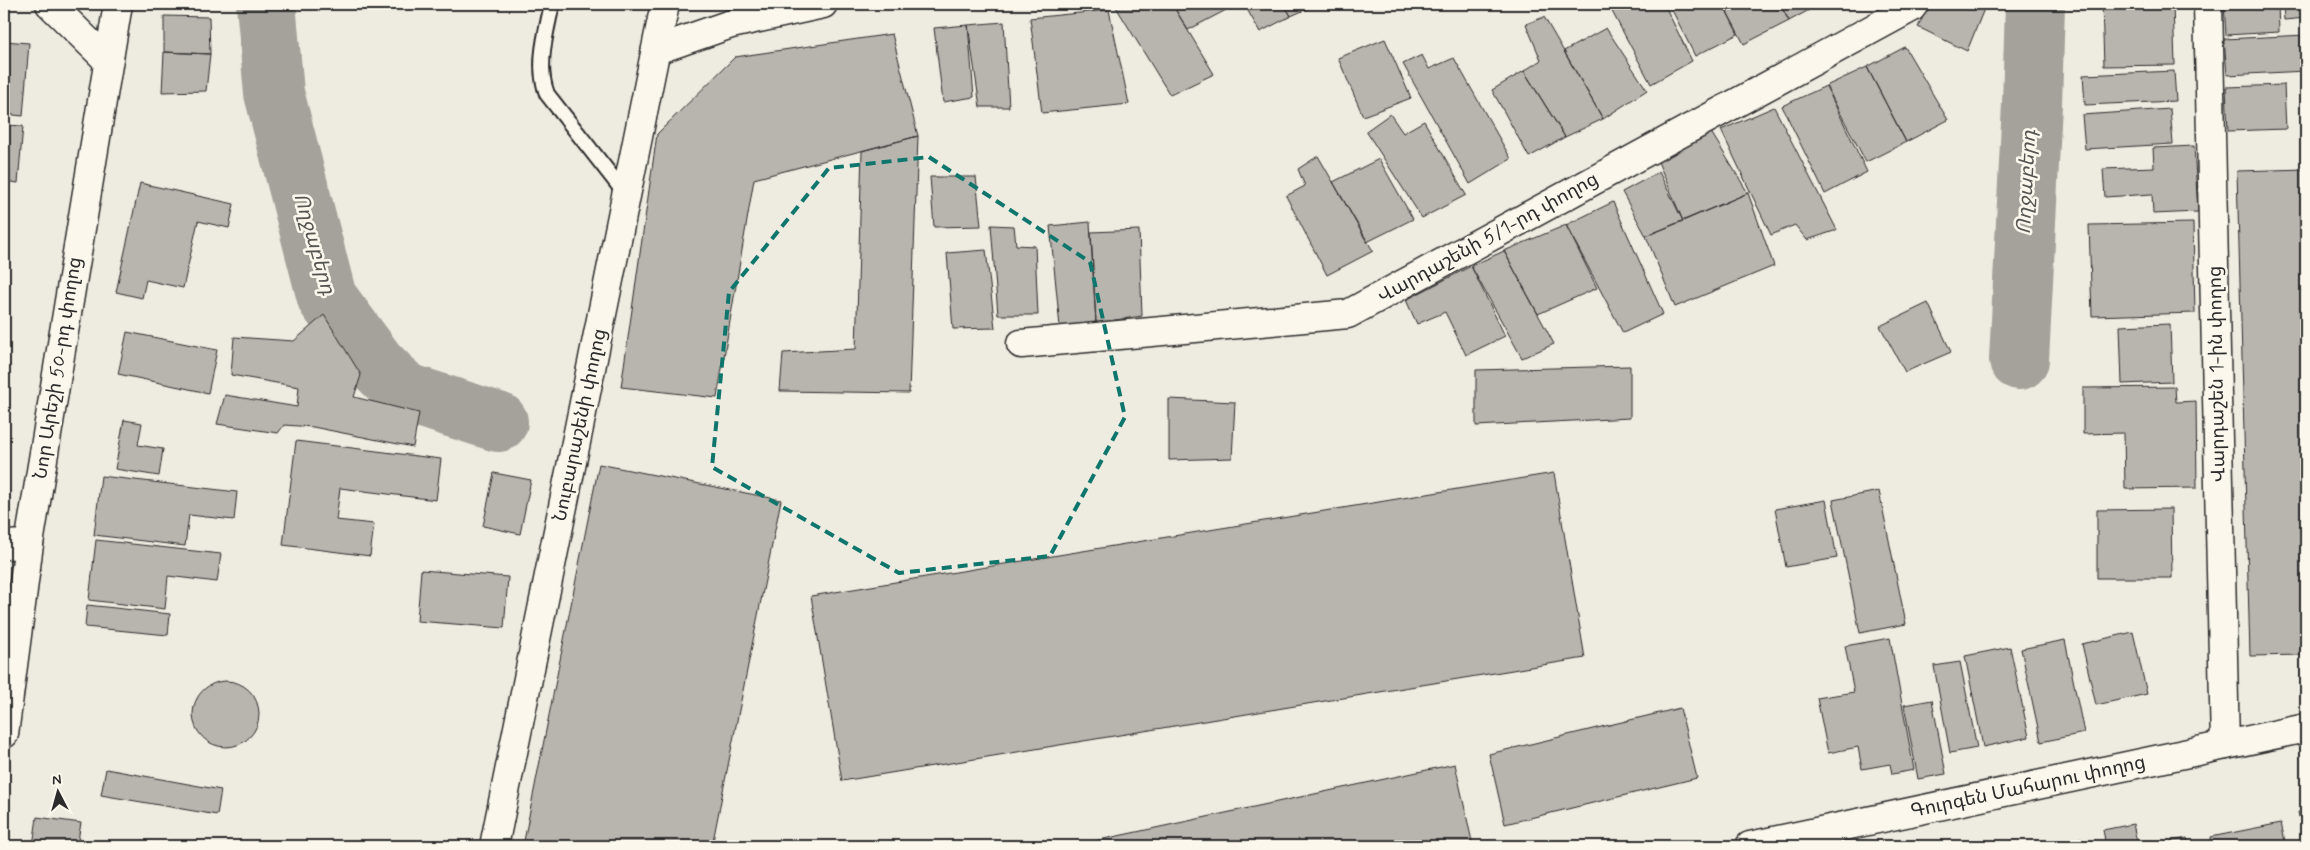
<svg xmlns="http://www.w3.org/2000/svg" width="2310" height="850" viewBox="0 0 2310 850" font-family="Mynerve,'Noto Sans Armenian',sans-serif">
<style>
.lines{fill:none;stroke-linecap:round;stroke-linejoin:round}
.river{stroke:#a4a29a;stroke-width:60}
.building{fill:#b8b5ae;stroke:#2b2b2b}
.service-casing{stroke:#2b2b2b;stroke-width:18}
.minor-casing{stroke:#2b2b2b;stroke-width:31}
.tertiary-casing{stroke:#2b2b2b;stroke-width:31}
.secondary-casing{stroke:#2b2b2b;stroke-width:31}
.service{stroke:#fbf7ec;stroke-width:14}
.minor{stroke:#fbf7ec;stroke-width:28}
.tertiary{stroke:#fbf7ec;stroke-width:28}
.secondary{stroke:#fbf7ec;stroke-width:28}
.marked{fill:none;stroke:#0f766e;stroke-width:4;stroke-dasharray:10 6;stroke-linejoin:round}
.labels{text-anchor:middle;dominant-baseline:central;stroke-width:5;stroke-linejoin:round;paint-order:stroke}
.street-label{font-size:19px;fill:#2b2b2b;stroke:#fbf7ec}
.water-label{font-size:20px;font-style:italic;fill:#555552;stroke:#fbf7ec}
</style>
<rect width="100%" height="100%" fill="#eeebe0"/>
<filter id="ink" filterUnits="userSpaceOnUse"><feTurbulence type="fractalNoise" baseFrequency=".02" numOctaves="2"/><feDisplacementMap in="SourceGraphic" scale="10" xChannelSelector="R" yChannelSelector="G"/><feConvolveMatrix kernelMatrix="1 2 1 2 8 2 1 2 1" color-interpolation-filters="sRGB"/></filter>
<g filter="url(#ink)">
<g class="lines">
<path class="river" d="M266,4L274,93L327,298L376,364L404,392L498,422
M2019,360L2032,104L2035,4"/>
</g>
<path class="building" d="M1123,4H1172L1214,74L1170,95L1116,7Z
M1172,4H1224L1228,9L1188,30Z
M1244,4H1284L1291,16L1260,32Z
M1284,4H1318L1291,16Z
M1608,4H1639L1641,7L1651,4H1664L1692,61L1651,84Z
M1669,4H1723L1738,34L1695,56Z
M1723,4H1780L1789,21L1744,44Z
M1780,4H1820L1789,21Z
M1929,4H1986L1967,51L1918,27Z
M2102,4H2173L2175,65L2104,66Z
M2224,4H2278L2279,32L2226,35Z
M2283,4H2306V18L2284,20Z
M1109,10L1129,104L1042,113L1030,18Z
M164,16L209,17L210,54L164,52Z
M1544,17L1603,119L1565,137L1524,71L1541,60L1526,24Z
M1004,22L1009,107H980L968,25Z
M968,25L974,97L943,102L934,28Z
M1606,28L1647,90L1603,119L1564,51Z
M892,34L918,136L754,179L717,398L621,387L657,134L735,57Z
M2306,35V71L2227,75L2224,39Z
M1385,39L1411,98L1363,116L1338,58Z
M4,41L29,43L23,116L4,114Z
M1905,47L1948,120L1906,142L1867,67Z
M164,52L210,54L206,91L162,92Z
M1422,55L1429,69L1454,58L1511,159L1470,184L1403,64Z
M1867,67L1906,142L1866,162L1826,86Z
M1524,71L1565,137L1529,157L1492,90Z
M2174,71L2176,101L2085,105L2083,75Z
M2284,85L2286,129L2228,131L2226,87Z
M1826,86L1867,172L1825,194L1782,106Z
M1774,107L1837,230L1807,240L1795,225L1771,235L1721,130Z
M2170,109L2173,144L2085,149L2082,115Z
M1390,114L1403,133L1424,121L1466,195L1422,218L1366,131Z
M4,125L23,126L18,183L4,181Z
M1711,132L1748,193L1683,221L1656,157Z
M918,136L909,393L780,391L783,353L856,349L862,151Z
M2194,146L2198,212L2153,214L2152,194L2105,197L2103,169L2154,167L2153,148Z
M1318,156L1373,251L1327,275L1286,196L1305,186L1298,169Z
M1379,159L1413,219L1367,242L1333,182Z
M2306,169V655L2250,656L2237,171Z
M1659,172L1683,221L1646,236L1622,192Z
M930,177H976L981,226L934,227Z
M140,183L234,204L229,228L198,221L183,288L146,280L142,298L116,292Z
M1748,193L1774,266L1675,307L1646,236Z
M1613,202L1663,314L1623,333L1566,225Z
M1090,222L1096,323L1060,327L1050,226Z
M2193,223L2195,313L2092,316L2089,225Z
M991,225L1014,226L1016,245L1035,246L1038,315H998Z
M1566,225L1597,288L1538,314L1504,251Z
M1139,230L1142,316L1096,323L1091,232Z
M986,250L995,328L953,329L947,253Z
M1504,251L1554,344L1522,358L1471,266Z
M1471,266L1505,336L1466,355L1445,312L1417,324L1406,300Z
M1928,303L1951,352L1905,372L1880,326Z
M324,315L361,375L354,397L419,413L413,447L313,427L284,425L278,433L217,424L225,395L297,407L299,387L231,375L234,337L294,341Z
M2170,324L2172,382L2122,384L2120,326Z
M127,332L217,350L208,393L118,374Z
M1630,366V418L1476,426V370Z
M2175,387L2176,402L2196,401L2197,488L2125,489L2124,433L2083,434V388Z
M1169,399L1235,402L1232,458L1169,460Z
M124,420L142,423L138,445L163,449L159,476L115,469Z
M296,441L441,459L436,500L340,488L336,520L374,524L370,556L283,545Z
M599,464L781,500L712,846H523Z
M494,473L531,480L520,534L483,526Z
M1554,473L1585,658L842,781L811,596Z
M101,476L237,492L234,520L189,515L185,546L94,535Z
M1879,491L1906,624L1860,633L1833,500Z
M1826,500L1837,558L1786,567L1775,509Z
M2171,509L2172,578H2097V510Z
M96,540L221,554L217,582L168,576L165,609L89,600Z
M421,570L508,577L504,628L417,621Z
M87,605L170,614L168,635L85,627Z
M2133,632L2147,694L2096,705L2082,644Z
M1890,638L1914,770L1892,774L1890,764L1862,769L1858,747L1828,753L1817,698L1854,692L1845,646Z
M2065,640L2084,733L2041,742L2021,649Z
M2010,647L2029,737L1983,747L1965,656Z
M1960,662L1977,748L1950,753L1934,666Z
M193 714a33 33 0 1 1 66 0a33 33 0 1 1-66 0Z
M1932,700L1946,774L1918,779L1904,705Z
M1680,708L1697,778L1505,824L1489,754Z
M1455,764L1473,846H1071Z
M106,769L221,790L217,815L101,795Z
M2306,811V846H2305L2298,812Z
M37,817L81,823L77,846H33Z
M2281,823L2286,846H2212L2211,837Z
M2133,824L2138,846H2106L2103,830Z
M2081,838L2083,846H2045Z
M2187,838L2189,846H2147Z"/>
<g class="lines">
<defs>
<path id="service" d="M552,4C546,34 536,65 547,94L627,196"/>
<path id="minor" d="M50,4L108,61
M2208,4L2225,745
M656,50L731,24L823,4
M1021,344L1348,314L1911,8L1914,4"/>
<path id="tertiary" d="M4,545L29,544"/>
<path id="secondary" d="M4,734L29,544L118,4
M494,846L665,4
M1750,846L2306,728"/>
</defs>
<use href="#service" class="service-casing"/>
<use href="#minor" class="minor-casing"/>
<use href="#tertiary" class="tertiary-casing"/>
<use href="#secondary" class="secondary-casing"/>
<use href="#service" class="service"/>
<use href="#minor" class="minor"/>
<use href="#tertiary" class="tertiary"/>
<use href="#secondary" class="secondary"/>
</g>
</g>
<path class="marked" d="M929,157L1090,262L1125,417L1050,556L899,573L712,467L729,292L829,168Z"/>
<g class="labels">
<g class="street-label">
<text transform="translate(1488 238) rotate(-29)">Վարդաշենի 5/1-րդ փողոց</text>
<text transform="translate(58 368) rotate(-81)">Նոր Արեշի 50-րդ փողոց</text>
<text transform="translate(2217 374) rotate(-91)">Վարդաշեն 1-ին փողոց</text>
<text transform="translate(580 425) rotate(-78)">Նուբարաշենի փողոց</text>
<text transform="translate(2028 787) rotate(-12)">Գուրգեն Մահարու փողոց</text>
</g>
<g class="water-label">
<text transform="translate(2027 182) rotate(-87)">Ողջաբերդ</text>
<text transform="translate(314 244) rotate(74)">Ողջաբերդ</text>
</g>
</g>
<rect width="2310" height="850" fill="none" stroke="#fbf7ec" stroke-width="20"/>
<rect x="10" y="10" width="2290" height="830" fill="none" stroke="#2b2b2b" stroke-width="2" filter="url(#ink)"/>
<g transform="translate(58 792) rotate(354)" stroke="#fbf7ec" stroke-width="4" paint-order="stroke">
<path d="M0-4L9 19L0 12L-9 19Z" fill="#2b2b2b"/>
<text y="-8" font-size="14" font-weight="bold" text-anchor="middle" fill="#2b2b2b">N</text>
</g>
</svg>
